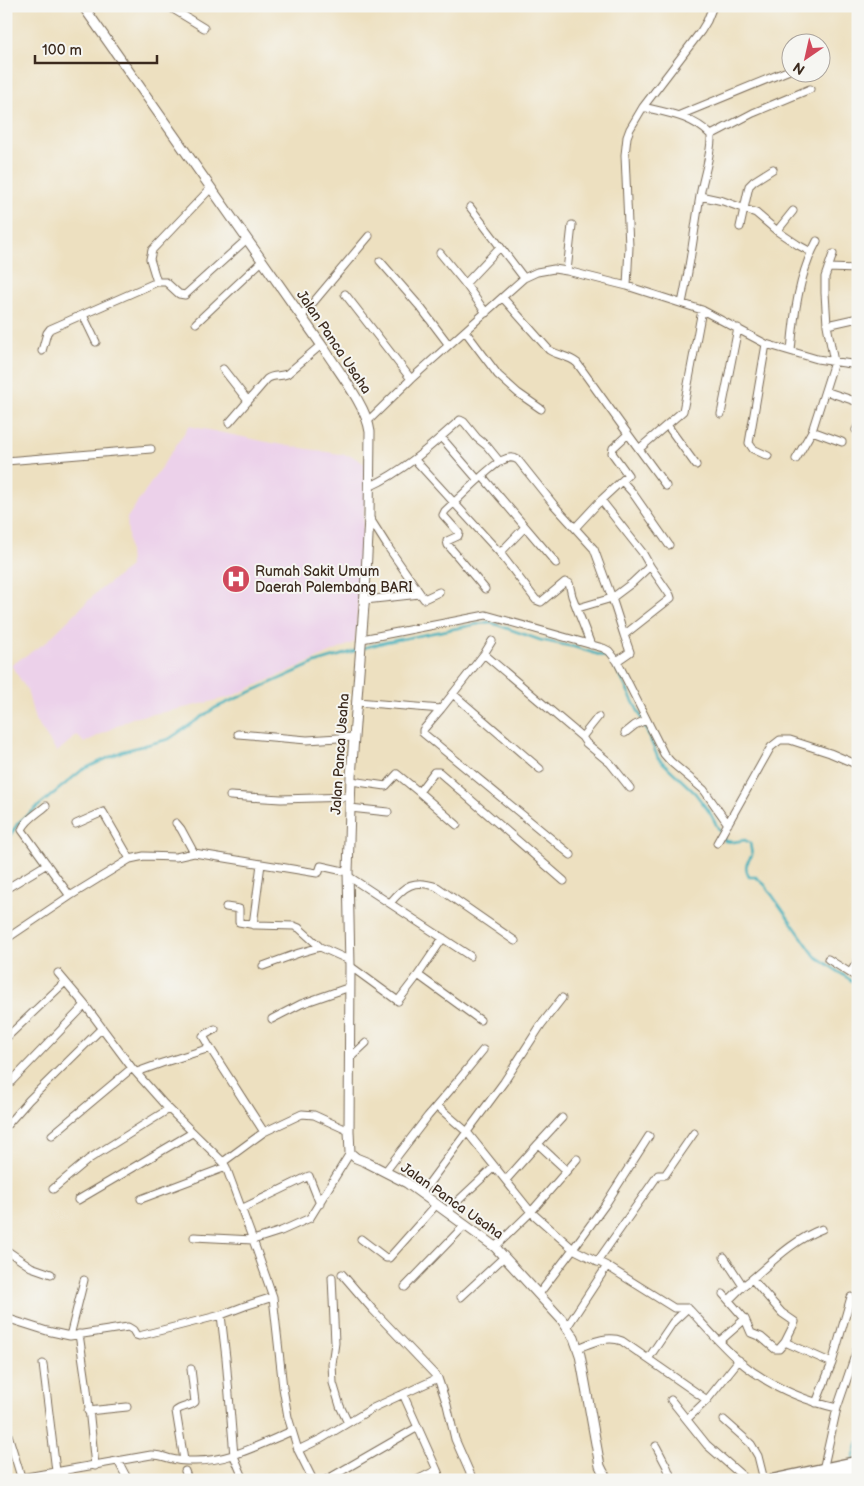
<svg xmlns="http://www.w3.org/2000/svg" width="864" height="1486" viewBox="0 0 864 1486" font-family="'Balsamiq Sans',sans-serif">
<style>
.built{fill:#ecd1ea}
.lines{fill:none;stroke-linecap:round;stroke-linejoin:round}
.stream{stroke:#3faeba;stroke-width:2.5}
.minor-casing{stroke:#796a57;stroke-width:9}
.tertiary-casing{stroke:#796a57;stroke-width:11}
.trunk-casing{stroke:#796a57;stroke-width:14}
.minor{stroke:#fff;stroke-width:7}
.tertiary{stroke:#fff;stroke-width:9}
.trunk{stroke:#fff;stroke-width:11}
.labels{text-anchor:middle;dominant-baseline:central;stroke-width:4;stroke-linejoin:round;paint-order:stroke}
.street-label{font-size:14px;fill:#3b2a1e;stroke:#f6f6f2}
.poi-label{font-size:14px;fill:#3b2a1e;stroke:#f6f6f2;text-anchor:start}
</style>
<rect width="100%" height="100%" fill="#f6f6f2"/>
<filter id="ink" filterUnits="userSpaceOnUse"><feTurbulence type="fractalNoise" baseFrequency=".02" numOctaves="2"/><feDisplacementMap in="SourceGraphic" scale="10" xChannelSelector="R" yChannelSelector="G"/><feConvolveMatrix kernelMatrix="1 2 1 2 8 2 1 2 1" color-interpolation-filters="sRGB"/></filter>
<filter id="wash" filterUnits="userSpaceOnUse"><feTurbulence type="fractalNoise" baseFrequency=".0096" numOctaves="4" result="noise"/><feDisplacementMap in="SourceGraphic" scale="20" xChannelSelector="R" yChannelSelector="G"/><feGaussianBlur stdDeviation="1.12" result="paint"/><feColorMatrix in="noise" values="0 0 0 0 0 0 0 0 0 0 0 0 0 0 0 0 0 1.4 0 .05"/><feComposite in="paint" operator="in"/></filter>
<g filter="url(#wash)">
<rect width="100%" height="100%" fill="#ede0c0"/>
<path class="built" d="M189,426L277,444L352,456L365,464V499L355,642L230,697L184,708L132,718L84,743L77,735L57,752L35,720L27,690L11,665L45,643L97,592L130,567L127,518Z"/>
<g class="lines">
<path class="stream" d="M363,648L386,642L489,622L540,640L574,647L606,657L614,664L640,715L658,758L695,793L710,813L725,841L733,842L745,840L750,843L752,855C746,864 744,867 749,877H756L765,885L815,956L858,985
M6,842L18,823L82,770L123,751L169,739L215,708L315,663L358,650
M853,1460L858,1442"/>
</g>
</g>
<g filter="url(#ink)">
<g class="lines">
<defs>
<path id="minor" d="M168,6L204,28
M643,107C668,113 692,116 711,135C712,153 703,177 700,196C694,232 690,267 682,303
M680,115L792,69
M711,135L753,113L810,89
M700,196L723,201L756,213L777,231L793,211
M470,207L524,278
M740,227L749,186L754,181L773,169
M777,231L798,245L811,252
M440,253L467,286L486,313
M380,261L421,308L449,345
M828,268L858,269
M567,271L572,225
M157,282H166L179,294L185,295L247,239
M465,284L500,247
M627,286L702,310L766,344L817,359L858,365
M345,294L411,379
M83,315L96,342
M301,317L369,236
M196,323L262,261
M827,325L858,318
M465,331L498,375L518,393L541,409
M766,344L749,443L753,449L768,456
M42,351L47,333L50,329L157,282L150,259L152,250L211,188
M791,351C794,314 799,274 817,241
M223,369L248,401
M825,391L858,402
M721,414L738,328
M368,421L411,379L524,278L537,272L554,269L567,271L627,286L629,247L625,155L627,137L630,129L643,107L701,31L707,21L713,6
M229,423L267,379C273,374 280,377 287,374L321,345
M667,425L696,465
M856,430L858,426
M812,431L842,442
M628,434L666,486
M441,437L478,480
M639,449L683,411L702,310
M796,459L812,431L834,362L827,325L825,293V277L833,254
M415,460L500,553L536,600L541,602L565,582L569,583L572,596L591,645
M6,461L151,449
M482,476C492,468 506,452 518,460L554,505L594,549L612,598L632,583L650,566L642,552L601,500L628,475L612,453L613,448L628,434L577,363C569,356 559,356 549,350L503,298
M622,481L632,492L669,545
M369,487C404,471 431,446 460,420L464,422L477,438L487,446L500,462
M369,517L388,547L424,599L439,592
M575,528L601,500
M500,553L525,527
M485,589L448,545L447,541L458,536L459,533L443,515L445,511L482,476L556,563
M365,600L420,594
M578,608L612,598L624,635
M362,639L486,615L603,648L609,651L617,661L664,754L671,762L704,790L728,824
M484,654L492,641
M617,661L630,652L624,635L671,598L670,595L650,566
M453,694L540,769
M357,702L441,709L484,654L582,737L598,717
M441,709L423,730V733L571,855
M625,733L635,725L646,720
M238,734L307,740L354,737
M582,737L586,743L610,763L630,788
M351,781L386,786L397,774L419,792L434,772H439L564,881
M419,792L457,825
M230,796L281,799L350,797
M46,806C38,813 25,820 22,830L70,896
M350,808L388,812
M176,823L181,829L194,853
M76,824L103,812L130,859
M717,843L768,752L771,747L780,740H790L830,753L858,765
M348,876L470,956
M6,886L9,887L47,864
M390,903C405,885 414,879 437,887L515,941
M226,907L239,909V922L256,925L294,926L299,928L320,947L349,960
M253,925L261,864
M6,939L70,896L130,859L144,856L176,857L194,853L317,873L319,872L321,866L348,872
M828,959L858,978
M263,966L299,953L320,947
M350,966L398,1001L418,975L480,1020
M58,973L85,1005L132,1068L164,1104L223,1162L226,1167L253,1240L273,1297L283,1388L288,1417L298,1450L313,1480
M850,973L858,961
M418,975L443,938
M272,1019L301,1004L350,987
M6,1038L65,982
M210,1048L203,1036L215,1029
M350,1058L366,1043
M137,1072L162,1063L210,1048L264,1132
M6,1087L85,1005
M437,1106L467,1132L531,1212L573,1249L605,1205L649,1136
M562,1118L538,1144L566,1170
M6,1126L29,1100L102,1028
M52,1135L132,1068
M223,1162L264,1132L302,1114L314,1115L349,1131
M385,1172L428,1116L451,1089L483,1050
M506,1180L538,1144
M53,1189L89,1159L169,1109
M421,1194L504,1082L541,1025L562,998
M141,1199L226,1167
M78,1200L192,1133
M241,1209L309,1176L320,1204
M446,1212L494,1167
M194,1237L253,1240L281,1231L310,1218L350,1153
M361,1239L386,1258H389L436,1205
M495,1247L531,1212L577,1159
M6,1250L31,1267L51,1274
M724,1257L743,1286L752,1279L782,1313L795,1322L785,1342L832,1363
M597,1262L658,1175H665L694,1133
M342,1274L373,1310L438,1378L447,1405L455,1439L473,1480
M332,1277L335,1343L332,1364L333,1383L340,1406L348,1423
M752,1279C774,1260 795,1239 822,1229
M405,1287L465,1225
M539,1294L573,1249L607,1266L674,1308H688C704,1325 720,1344 738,1360C766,1384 802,1400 837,1408
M461,1297L504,1257
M729,1300L743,1286
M221,1315L226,1358L234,1456L244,1480
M6,1318L47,1331L70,1336L128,1327L133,1330L136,1335L139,1336L221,1315L245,1306L273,1297
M745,1319L751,1333L761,1337L775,1349H779L785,1342
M567,1327L607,1266
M79,1334L87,1389L95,1466
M70,1336L84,1280
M720,1341L745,1319L723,1294
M578,1348C591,1343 607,1335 622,1341L707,1400
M648,1359L673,1322L688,1308
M43,1364L56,1471
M403,1394L437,1470
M671,1400L707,1445L747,1480
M816,1403L832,1363L851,1297
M88,1411L127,1407
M687,1419L707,1400L739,1360
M724,1420L751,1444L758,1456L764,1480
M6,1428L22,1480
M656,1446L667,1467L672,1480
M298,1450L321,1439L373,1408L438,1378
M184,1460L176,1411C181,1406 190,1407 195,1402L191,1369
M118,1461L128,1480
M823,1470L837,1408L858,1347
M63,1471L65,1480
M185,1471L188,1480
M21,1478L151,1455C160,1454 168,1459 177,1460C182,1461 187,1461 192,1461C228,1462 259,1445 292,1431
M326,1480L418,1427
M417,1480L437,1470L441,1480"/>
<path id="tertiary" d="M83,6L325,350C339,372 367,407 370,432L369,517L365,592L351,777L348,872L350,966L349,1131L350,1153L356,1158L366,1162L407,1183L495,1247L562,1320L574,1338L580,1355L600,1466L607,1480"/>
<path id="trunk" d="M774,1480L858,1462
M825,1480L858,1473"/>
</defs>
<use href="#minor" class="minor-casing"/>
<use href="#tertiary" class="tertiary-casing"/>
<use href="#trunk" class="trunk-casing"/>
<use href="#minor" class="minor"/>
<use href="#tertiary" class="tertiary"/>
<use href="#trunk" class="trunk"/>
</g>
</g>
<defs>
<symbol id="hospital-disc" viewBox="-11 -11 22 22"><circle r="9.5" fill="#d1495b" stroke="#f6f6f2"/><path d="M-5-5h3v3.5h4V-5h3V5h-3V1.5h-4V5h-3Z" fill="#fff"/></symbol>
</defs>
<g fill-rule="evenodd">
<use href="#hospital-disc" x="220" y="563" width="32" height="32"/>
</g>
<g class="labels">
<g class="street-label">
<text transform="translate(334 342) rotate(56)">Jalan Panca Usaha</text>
<text transform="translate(340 754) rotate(-86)">Jalan Panca Usaha</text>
<text transform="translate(452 1201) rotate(35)">Jalan Panca Usaha</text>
</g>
<g class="poi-label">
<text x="255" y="571">Rumah Sakit Umum<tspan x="255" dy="16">Daerah Palembang BARI</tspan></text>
</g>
</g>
<rect width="864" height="1486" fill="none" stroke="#f6f6f2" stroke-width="25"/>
<g transform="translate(806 58) rotate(214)"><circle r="24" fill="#f6f6f2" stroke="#aba49d"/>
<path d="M0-4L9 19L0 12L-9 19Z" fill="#d1495b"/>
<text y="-8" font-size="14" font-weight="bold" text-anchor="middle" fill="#3b2a1e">N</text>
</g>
<path d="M35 55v8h122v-8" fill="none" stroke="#3b2a1e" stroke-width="2.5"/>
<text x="42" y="55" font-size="15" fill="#3b2a1e" stroke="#f6f6f2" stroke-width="4" paint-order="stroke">100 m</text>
</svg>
